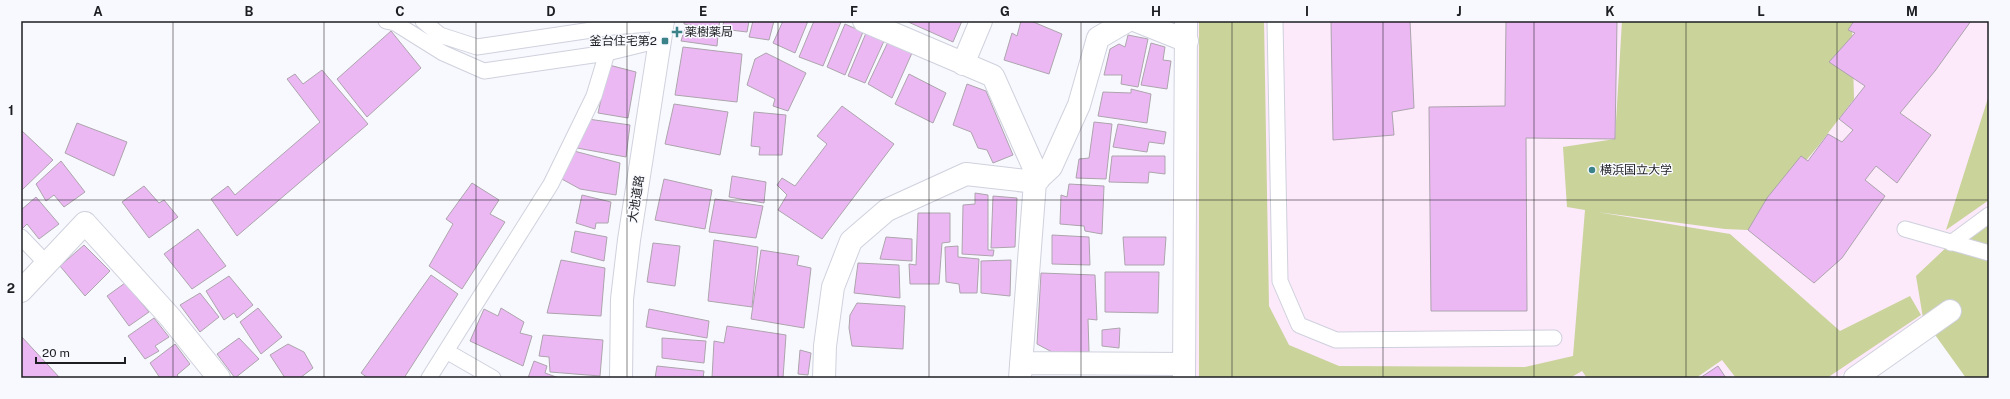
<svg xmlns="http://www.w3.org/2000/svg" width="2010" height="399" viewBox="0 0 2010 399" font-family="'Public Sans','Noto Sans JP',sans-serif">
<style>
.education{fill:#fce9fa}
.green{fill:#c9d39a}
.building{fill:#ecb8f3;stroke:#aca4ad}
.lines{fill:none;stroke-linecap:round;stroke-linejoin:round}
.lane-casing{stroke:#cfd1dd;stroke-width:17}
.street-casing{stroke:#cfd1dd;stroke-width:24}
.secondary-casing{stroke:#cfd1dd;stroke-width:24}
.lane{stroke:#fff;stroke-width:15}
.street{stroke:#fff;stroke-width:22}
.secondary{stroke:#fff;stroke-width:22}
.grid{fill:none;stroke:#1d1e22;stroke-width:1;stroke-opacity:0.55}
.poi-dot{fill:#3b8388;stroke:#f8f9fe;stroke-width:1.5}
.labels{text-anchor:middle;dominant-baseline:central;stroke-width:3;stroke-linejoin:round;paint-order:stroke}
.poi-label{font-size:12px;fill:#1d1e22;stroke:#f8f9fe;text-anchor:start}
.street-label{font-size:12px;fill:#1d1e22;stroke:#f8f9fe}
.neatline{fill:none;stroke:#1d1e22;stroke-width:1.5}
.grid-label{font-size:13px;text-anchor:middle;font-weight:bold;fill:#1d1e22}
</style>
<rect width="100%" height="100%" fill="#f8f9fe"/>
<path class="education" d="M1194,21H1989V378H1966L1923,318L1837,378H1195Z"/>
<path class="green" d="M1199,21H1264L1269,306L1289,345L1339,366L1525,367L1573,356L1585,210L1567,207L1563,147L1615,139L1622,21H1855L1852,25L1854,99L1819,145L1748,230L1725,229L1597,212L1730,234L1840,331L1910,296L1921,315L1827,378H1736L1722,360L1696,378H1587L1582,371L1570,378H1199Z
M1989,95V200L1946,230Z
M1989,215V378H1966L1923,318L1916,276L1951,243Z"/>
<path class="building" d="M684,21H720L718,30L684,24Z
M724,21H749L747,32L722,29Z
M753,21H774L769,40L749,37Z
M783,21H808L795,53L773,43Z
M814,21L841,22L823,66L799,57Z
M906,21H962L953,42Z
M1021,21H1031L1062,34L1049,74L1004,60L1012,33L1017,36Z
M1331,21H1410L1414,108L1392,112L1394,135L1333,140Z
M1506,21H1617L1615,139L1526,138L1527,311H1431L1429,107L1505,106Z
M1854,21H1971L1935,71L1900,113L1931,135L1897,183L1876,166L1865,180L1885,196L1842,258L1814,283L1748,230L1767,198L1801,156L1808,161L1828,134L1842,142L1853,130L1839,119L1865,86L1829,62L1855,33L1848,30Z
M845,24L863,32L845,75L827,67Z
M685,28L718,35L717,46L681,41Z
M391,31L421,68L367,117L337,79Z
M866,33L884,41L865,83L848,76Z
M1128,35L1148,39L1138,87L1121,84L1122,75H1104L1110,49L1119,44L1125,47Z
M888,42L912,53L892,98L868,84Z
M1151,43L1165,47L1163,60L1171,61L1167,89L1141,85Z
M683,47L742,54L737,102L675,95Z
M766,53L806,73L788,111L773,106L775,99L747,85L755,59Z
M609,65L636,72L628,118L598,113Z
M322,70L368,124L237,236L211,199L228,186L235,195L320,122L287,79L295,74L303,84Z
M909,74L946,93L933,123L895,104Z
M967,84L986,91L1013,155L993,163L987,150L978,148L971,132L953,125Z
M1131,89L1151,94L1147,123L1098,116L1103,92L1131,93Z
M674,104L728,112L720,155L665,144Z
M842,106L894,144L822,239L778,210L787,195L777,185L782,178L795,186L827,144L817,136Z
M754,112L786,115L782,155H759L760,147L751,146Z
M588,119L630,125L626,157L577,148Z
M1094,122L1112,124L1106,179L1076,178L1079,159L1089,158Z
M77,123L127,142L114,176L65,153Z
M1118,124L1166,132L1164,144L1149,142L1147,152L1113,147Z
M21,130L53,160L22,190L21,188Z
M574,151L620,163L616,195L580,189L560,178Z
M1112,156H1165V174L1149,172L1148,183L1109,182Z
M61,161L85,192L64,207L54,195L46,201L36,184Z
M732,176L766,182L764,203L729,197Z
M664,179L712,190L705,229L655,220Z
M472,183L499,200L490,214L505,222L462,289L429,266L453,224L446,219Z
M1069,184L1104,186L1102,234L1085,231L1084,226L1060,224L1061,195L1067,197Z
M144,186L159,203L164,200L178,217L149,238L122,202Z
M975,193L988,195V250H994L993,256L962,254L963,205L975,204Z
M582,195L611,202L608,223H596L595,229L576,223Z
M993,196L1017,198L1015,247L991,248Z
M36,197L59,224L39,239L27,224L21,230V210Z
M715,199L763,206L756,238L709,232Z
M918,213H950V242L942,243L939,284H910L909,264L916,265Z
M198,229L226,266L192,289L164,254Z
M575,231L607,237L604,261L571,252Z
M1052,235L1089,237L1090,265L1052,264Z
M886,237L912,239V261L880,259Z
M1123,237H1166L1164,265H1125Z
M714,240L758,247L752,307L708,301Z
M653,243L680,246L675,286L647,282Z
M84,245L110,271L85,296L60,266Z
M958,246V257L979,259L977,293H960L959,284L946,282L945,247Z
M761,250L799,256L797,265L811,268L804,328L751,319Z
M561,260L605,268L601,316L547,313Z
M1011,260L1010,296L981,293V261Z
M858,263L899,265L900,298L854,293Z
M1105,272H1159L1158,313L1105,312Z
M1041,273L1095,275L1097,320L1088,319L1089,352H1052L1037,344Z
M431,275L458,294L404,378H368L361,373Z
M229,276L253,305L237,318L234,313L224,320L206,291Z
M125,283L149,312L129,326L107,296Z
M200,293L219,317L200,332L180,305Z
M857,303L905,306L903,349L852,346L849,328L850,315Z
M258,308L282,337L261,354L240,322Z
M501,308L524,322L520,333L532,336L523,366L470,341L484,309L498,316Z
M649,309L709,321L707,338L646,327Z
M154,318L169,337L155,346L159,351L145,359L128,336Z
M727,326L786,335L783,378H712L714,341L724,343Z
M1120,328L1119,348L1102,346V330Z
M543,335L603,340L600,376L550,372L549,357L539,356Z
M21,336L60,378H21Z
M239,338L259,359L235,378L217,354Z
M662,338L706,341L704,363L662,358Z
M175,344L190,364L177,375L180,378H160L150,363Z
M288,344L304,352L313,368L300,378H285L270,355Z
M800,350L811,353L808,375L798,374Z
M534,361L547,366L545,373L559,378H528Z
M657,366L704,371L703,378H655Z
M1718,366L1726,378H1700Z"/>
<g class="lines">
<defs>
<path id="lane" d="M386,21L395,23L443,53L484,71L607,53L660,40
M423,21L440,35L477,47L612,27L663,23
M1275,21L1280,281L1299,325L1336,340L1554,338
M1905,229L1989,253
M21,237L47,264
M1951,243L1989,215
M446,351L493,378
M429,378L551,184L594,96L607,53"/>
<path id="street" d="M864,21L993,76L1039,179
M1137,21L1187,41
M963,64L981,21
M21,291L85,223L170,317L219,378
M1021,363L1184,364
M824,378L825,346L833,287L851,241L887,210L966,174L1035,182
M1020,378L1035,182L1051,167L1079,105L1098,38L1127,21
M1184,378L1186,21
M1855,378L1950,311"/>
<path id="secondary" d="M621,378L622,299L629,240L663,21"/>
</defs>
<use href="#lane" class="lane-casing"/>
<use href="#street" class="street-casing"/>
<use href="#secondary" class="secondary-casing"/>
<use href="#lane" class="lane"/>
<use href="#street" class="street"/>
<use href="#secondary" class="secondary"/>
</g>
<path class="grid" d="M173,21V378M324,21V378M476,21V378M627,21V378M778,21V378M929,21V378M1081,21V378M1232,21V378M1383,21V378M1534,21V378M1686,21V378M1837,21V378M21,200H1989"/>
<g class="poi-dot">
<path d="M675 26h4v4h4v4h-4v4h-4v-4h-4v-4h4z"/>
<rect x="661" y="37" width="8" height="8" rx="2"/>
<circle cx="1592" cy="170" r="4"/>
</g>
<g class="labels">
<g class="poi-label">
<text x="685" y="32">薬樹薬局</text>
<text x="657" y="41" text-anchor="end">釜台住宅第2</text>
<text x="1600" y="170">横浜国立大学</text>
</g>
<g class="street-label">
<text transform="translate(636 199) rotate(-81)">大池道路</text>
</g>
</g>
<rect width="2010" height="399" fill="none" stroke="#f8f9fe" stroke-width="44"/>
<path d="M36 357v6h89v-6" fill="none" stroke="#1d1e22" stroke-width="2"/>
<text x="42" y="357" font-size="12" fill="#1d1e22" stroke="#f8f9fe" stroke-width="3" paint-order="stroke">20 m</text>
<rect x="22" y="22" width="1966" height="355" class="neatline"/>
<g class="grid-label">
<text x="98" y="16">A</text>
<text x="249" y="16">B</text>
<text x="400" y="16">C</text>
<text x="551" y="16">D</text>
<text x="703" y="16">E</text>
<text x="854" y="16">F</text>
<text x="1005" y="16">G</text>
<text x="1156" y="16">H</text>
<text x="1307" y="16">I</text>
<text x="1459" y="16">J</text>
<text x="1610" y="16">K</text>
<text x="1761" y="16">L</text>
<text x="1912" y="16">M</text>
<text x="11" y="115">1</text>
<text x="11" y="293">2</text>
</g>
</svg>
